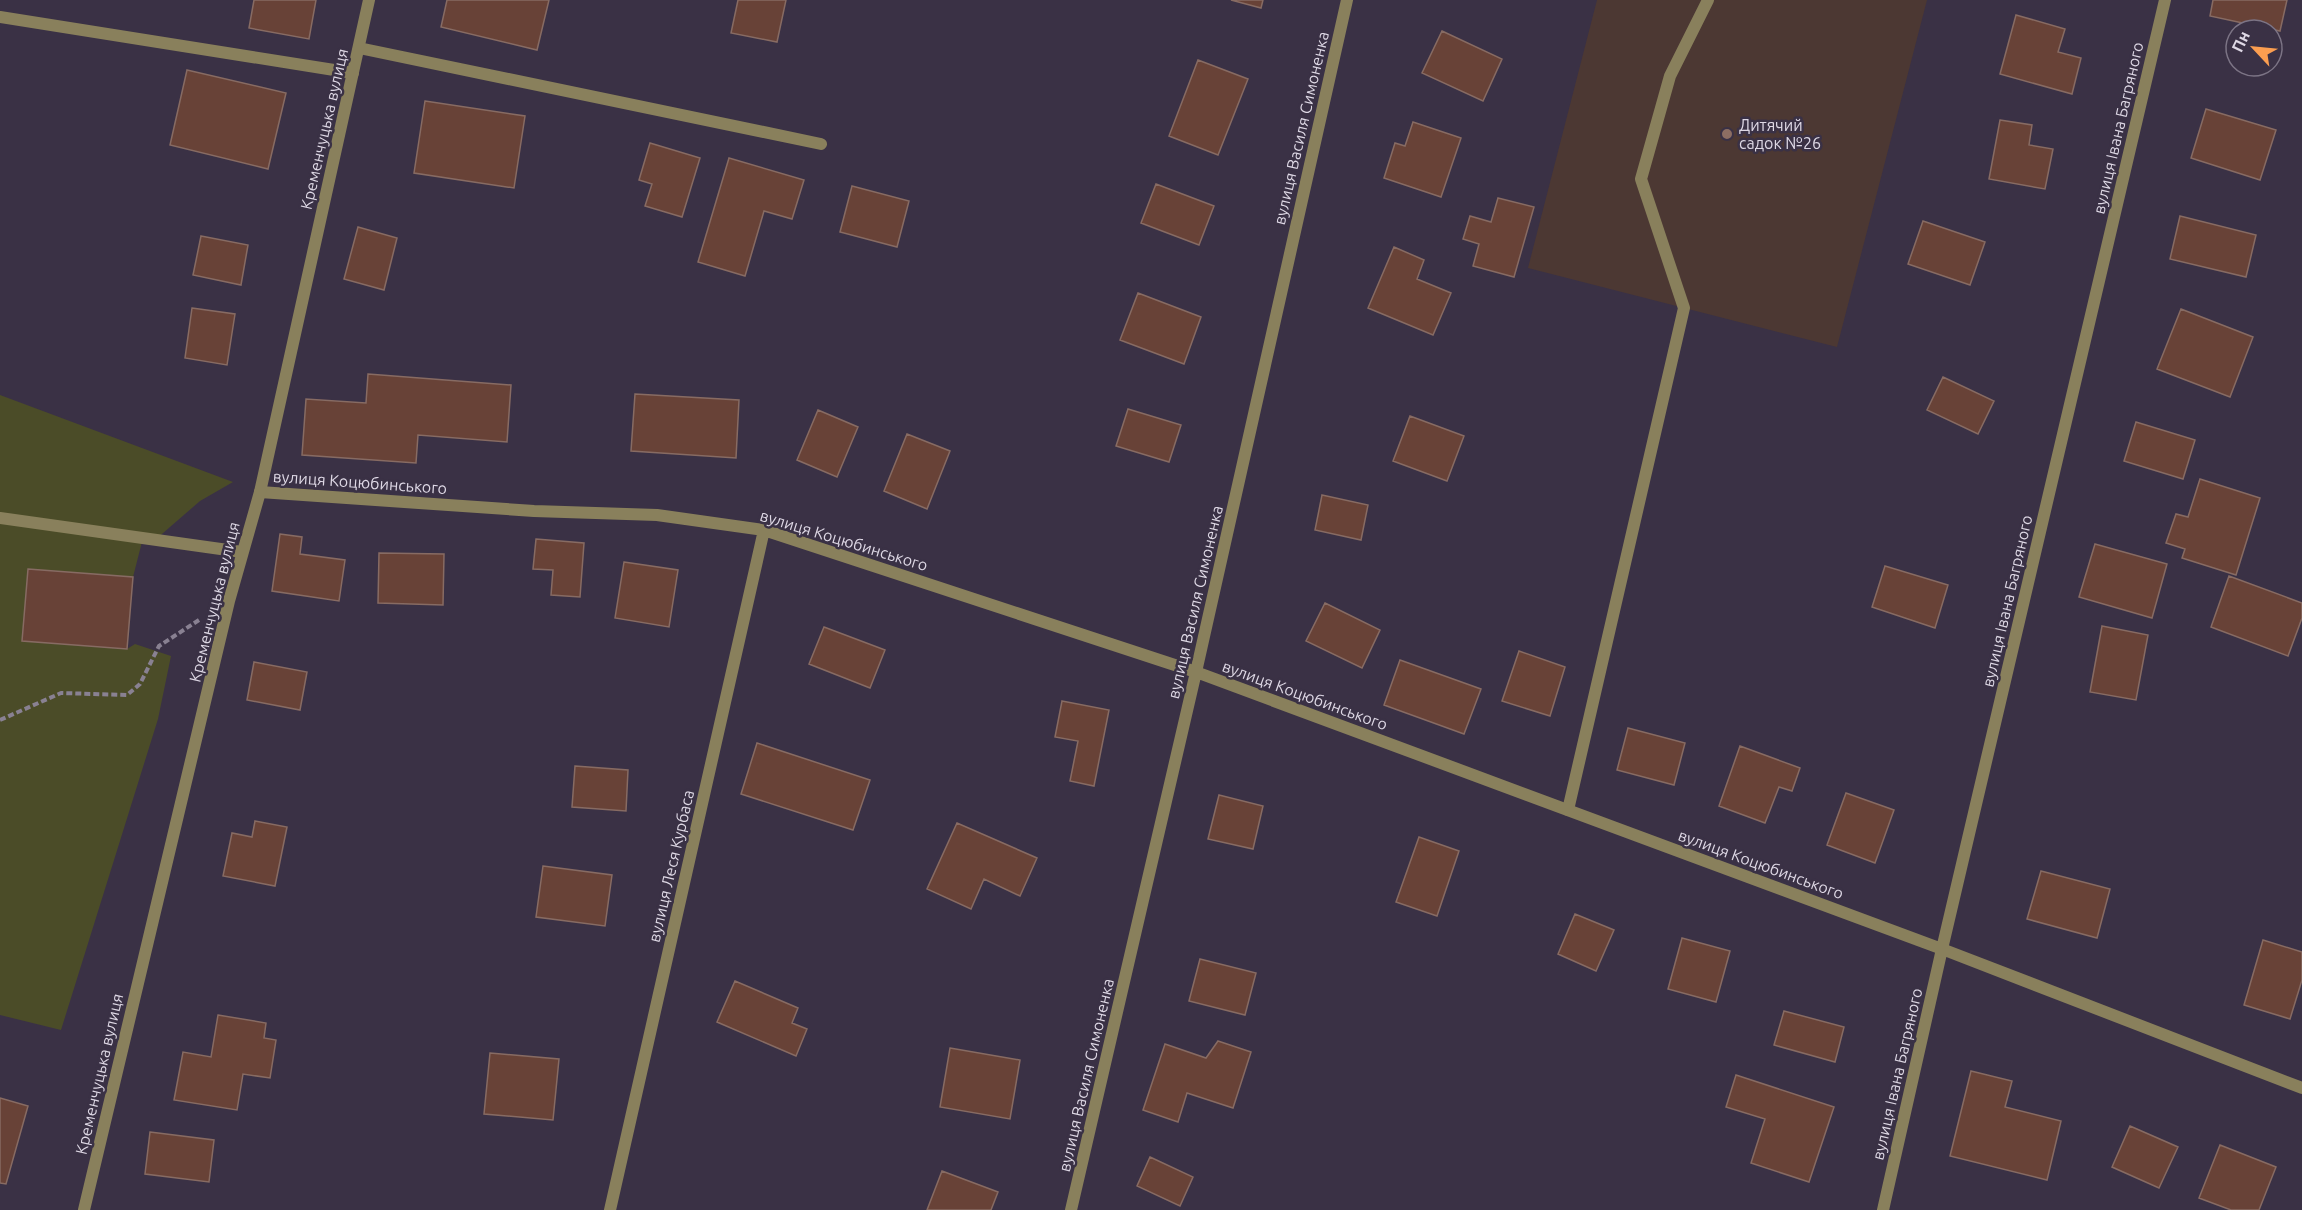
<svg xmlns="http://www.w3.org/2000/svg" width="2302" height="1210" viewBox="0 0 2302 1210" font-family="Ubuntu,sans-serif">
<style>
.education{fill:#4c3833}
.green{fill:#4b4c28}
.building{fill:#684237;stroke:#876b63;stroke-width:1.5}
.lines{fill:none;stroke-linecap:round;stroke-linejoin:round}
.path{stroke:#898192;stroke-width:4;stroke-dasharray:6 3;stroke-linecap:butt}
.service{stroke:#89805c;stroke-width:12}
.minor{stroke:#89805c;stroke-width:12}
.tertiary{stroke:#89805c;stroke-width:12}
.education-dot{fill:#8d6e63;stroke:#3a3145;stroke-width:2}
.labels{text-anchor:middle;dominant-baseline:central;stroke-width:5;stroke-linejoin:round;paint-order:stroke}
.poi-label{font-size:16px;fill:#ded8e5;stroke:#3a3145;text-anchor:start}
.street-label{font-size:16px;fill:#ded8e5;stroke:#3a3145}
</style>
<rect width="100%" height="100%" fill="#3a3145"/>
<path class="education" d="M1597,0H1927L1837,347L1528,268Z"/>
<path class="green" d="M0,395L233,482L200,501L155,540L143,538L133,577L28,569L22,641L127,649L135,644L171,656L158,719L61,1030L0,1015Z"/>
<path class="building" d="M254,0H316L309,39L249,28Z
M447,0H549L537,50L441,27Z
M738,0H786L777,42L731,33Z
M1231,0H1263L1261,8Z
M2213,0H2287L2280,31L2210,16Z
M2016,15L2065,29L2058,52L2081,58L2072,94L2000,74Z
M1442,31L1502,59L1483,101L1422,73Z
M1198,60L1248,79L1218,155L1169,136Z
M187,70L286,93L268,169L170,145Z
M425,101L525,116L514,188L414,173Z
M2206,109L2276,130L2260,180L2191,158Z
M2000,120L2032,125L2029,145L2053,149L2045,189L1989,179Z
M1413,122L1461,138L1441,197L1384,178L1395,143L1405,146Z
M650,143L700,158L682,217L645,206L652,184L639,180Z
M729,158L804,180L792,219L764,211L745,276L698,262Z
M1156,184L1214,206L1199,245L1141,223Z
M852,186L909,201L897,247L840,232Z
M1498,198L1534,207L1514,277L1473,266L1479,244L1463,239L1470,216L1491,222Z
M2180,216L2256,235L2246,277L2170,259Z
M1923,221L1985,242L1970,285L1908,264Z
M358,227L397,238L384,290L344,279Z
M201,236L248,245L241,285L193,275Z
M1394,247L1424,260L1417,279L1451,293L1433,335L1368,308Z
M1138,293L1201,317L1184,364L1120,340Z
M192,308L235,314L227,365L185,358Z
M2181,309L2253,337L2230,397L2157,369Z
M368,374L511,385L507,442L418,435L416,463L302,455L306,399L366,403Z
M1943,377L1994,401L1978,434L1927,410Z
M635,394L739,400L736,458L631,451Z
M1128,409L1181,425L1169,462L1116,446Z
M818,410L858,427L837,477L797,460Z
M1410,416L1464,436L1447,481L1393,461Z
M2136,422L2195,440L2183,479L2124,461Z
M907,434L950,451L927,509L884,491Z
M2200,479L2260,498L2236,575L2182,558L2185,549L2166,543L2176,514L2188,517Z
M1322,495L1368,505L1361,540L1315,530Z
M280,534L302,537L300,554L345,560L339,601L272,591Z
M536,539L584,543L580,597L551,595L553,570L533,569Z
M2095,544L2167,564L2152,618L2079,597Z
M379,553L444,554L443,605L378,603Z
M624,562L678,570L669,627L615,618Z
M1885,566L1948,585L1935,628L1872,607Z
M28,569L133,577L127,649L22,641Z
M2229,576L2302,603V618L2288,656L2211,627Z
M1325,603L1380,630L1362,668L1306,641Z
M2102,626L2148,635L2136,700L2090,692Z
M824,627L885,650L870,688L809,664Z
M1519,651L1565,667L1550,716L1502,701Z
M1400,660L1481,689L1464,734L1384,705Z
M254,662L307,672L300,710L247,700Z
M1062,701L1109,710L1094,786L1070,781L1078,741L1055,737Z
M1628,728L1685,743L1674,785L1617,770Z
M757,743L870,780L853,830L741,794Z
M1740,746L1800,768L1792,791L1779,787L1765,823L1719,806Z
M575,766L628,770L626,811L572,807Z
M1846,793L1894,810L1875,863L1827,845Z
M1219,795L1263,806L1253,849L1208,839Z
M255,821L287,827L275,886L223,876L232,833L252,837Z
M957,823L1037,858L1020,896L984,879L971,909L927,889Z
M1419,837L1459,851L1437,916L1396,902Z
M543,866L612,875L605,926L536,917Z
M2041,871L2110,889L2097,938L2027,919Z
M1575,914L1614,930L1596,971L1558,954Z
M1682,938L1730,951L1716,1002L1668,989Z
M2263,940L2302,952V980L2290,1019L2244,1005Z
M1200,959L1256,973L1245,1015L1189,1001Z
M735,981L798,1008L792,1023L807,1029L796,1056L717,1022Z
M1784,1011L1844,1027L1835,1062L1774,1045Z
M218,1015L266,1023L264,1038L276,1040L270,1078L243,1074L237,1110L174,1100L183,1052L211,1057Z
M1218,1041L1251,1052L1233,1108L1187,1093L1178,1122L1143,1110L1165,1044L1206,1058Z
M950,1048L1020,1060L1010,1119L940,1107Z
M490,1053L559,1059L553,1120L484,1114Z
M1971,1071L2012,1081L2005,1107L2061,1121L2047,1180L1950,1156Z
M1736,1075L1834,1107L1809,1182L1751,1163L1765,1119L1726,1107Z
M0,1098L28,1106L6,1184L0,1183Z
M2130,1126L2178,1147L2159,1188L2112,1167Z
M150,1132L214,1140L209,1182L145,1174Z
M2220,1145L2276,1167L2259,1210H2231L2199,1198Z
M1150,1157L1193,1177L1180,1206L1137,1186Z
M942,1171L998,1192L991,1210H927Z"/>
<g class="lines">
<path class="path" d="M0,720L61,693L127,695L140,684L159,646L199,620"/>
<path class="service" d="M0,17L353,73
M359,48L821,144
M0,518L242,552
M1568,810L1684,308L1641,179L1670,76L1708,0"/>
<path class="minor" d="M260,492L534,511L657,515L764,530L1196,672L1942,949L2302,1088
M610,1210L764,530
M1071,1210L1196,672L1347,0
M1883,1210L1942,949L2165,0"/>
<path class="tertiary" d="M84,1210L229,601L260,492L369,0"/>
</g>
<circle class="education-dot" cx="1727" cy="134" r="6"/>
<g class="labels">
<g class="poi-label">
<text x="1739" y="125">Дитячий<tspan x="1739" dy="18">садок №26</tspan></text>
</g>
<g class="street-label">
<text transform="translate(1301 128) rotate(-77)">вулиця Василя Симоненка</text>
<text transform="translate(2118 128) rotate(-77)">вулиця Івана Багряного</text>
<text transform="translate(324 129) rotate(-77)">Кременчуцька вулиця</text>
<text transform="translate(360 482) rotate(4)">вулиця Коцюбинського</text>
<text transform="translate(844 540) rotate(17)">вулиця Коцюбинського</text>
<text transform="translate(2007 601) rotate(-77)">вулиця Івана Багряного</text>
<text transform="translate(214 602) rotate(-76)">Кременчуцька вулиця</text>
<text transform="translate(1195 602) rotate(-77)">вулиця Василя Симоненка</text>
<text transform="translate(1305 695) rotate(20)">вулиця Коцюбинського</text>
<text transform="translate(1761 864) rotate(20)">вулиця Коцюбинського</text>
<text transform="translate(671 866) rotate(-77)">вулиця Леся Курбаса</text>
<text transform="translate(99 1074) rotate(-77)">Кременчуцька вулиця</text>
<text transform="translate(1897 1074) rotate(-77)">вулиця Івана Багряного</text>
<text transform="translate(1086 1075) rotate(-77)">вулиця Василя Симоненка</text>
</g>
</g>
<g transform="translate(2254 48) rotate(296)"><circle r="28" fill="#3a3145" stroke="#7c7485" stroke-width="1.5"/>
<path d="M0-4.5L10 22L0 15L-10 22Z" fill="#fb9e50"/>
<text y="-9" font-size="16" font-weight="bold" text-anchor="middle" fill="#ded8e5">Пн</text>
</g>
</svg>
